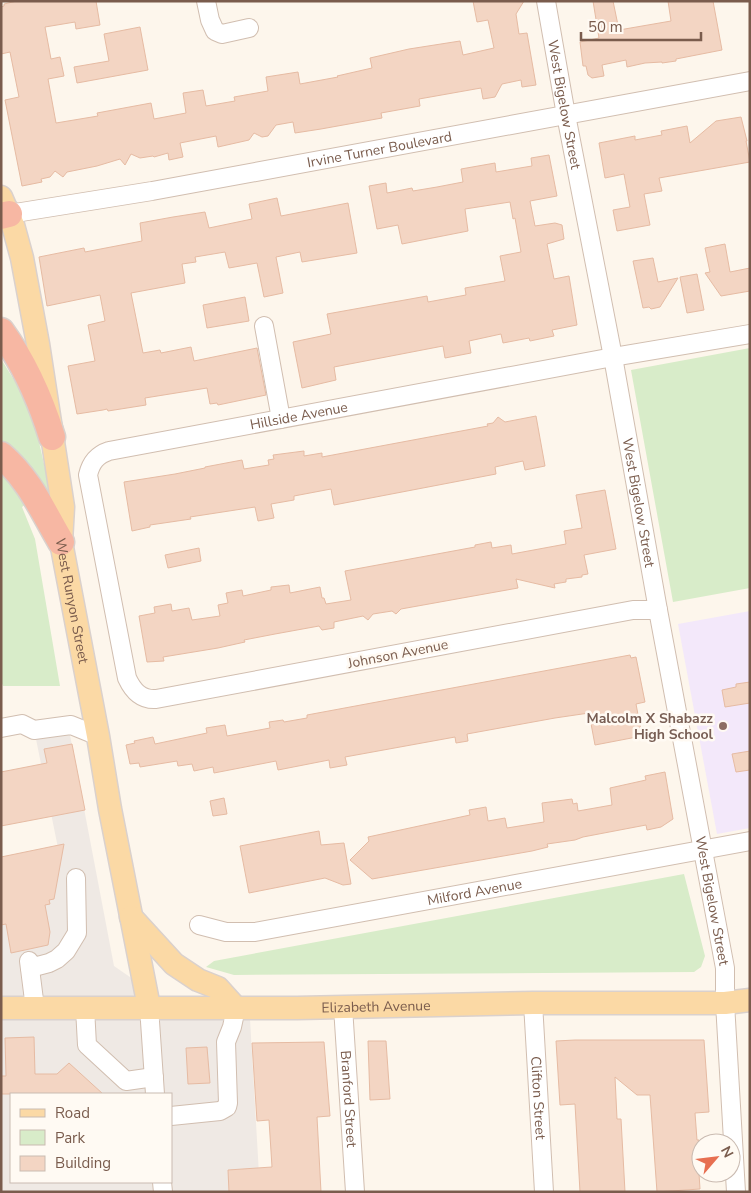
<svg xmlns="http://www.w3.org/2000/svg" width="751" height="1193" viewBox="0 0 751 1193" font-family="'Nunito Sans',sans-serif">
<style>
.industrial{fill:#efe9e4;fill-rule:evenodd}
.education{fill:#f3e8fa}
.green{fill:#d8ecc9}
.building{fill:#f3d5c3;stroke:#e6bba3}
.lines{fill:none;stroke-linecap:round;stroke-linejoin:round}
.minor-casing{stroke:#d1beb0;stroke-width:20}
.major-casing{stroke:#dad1cd;stroke-width:25}
.highway-casing{stroke:#dad1cd;stroke-width:29}
.minor{stroke:#fff;stroke-width:18}
.major{stroke:#fbd9a5;stroke-width:22}
.highway{stroke:#f7b7a3;stroke-width:26}
.education-dot{fill:#8d6e63;stroke:#fffaf3;stroke-width:2}
.labels{text-anchor:middle;dominant-baseline:central;stroke-width:5;stroke-linejoin:round;paint-order:stroke}
.street-label{font-size:14px;fill:#7a5c4d;stroke:#fffaf3}
.education-label{font-size:14px;font-weight:bold;fill:#785e54;stroke:#fffaf3;text-anchor:end}
</style>
<rect width="100%" height="100%" fill="#fdf6ec"/>
<path class="industrial" d="M70,735L114,966L166,1002H249L260,1192H1V861L58,848L36,739ZM11,1094H171V1182H11Z"/>
<path class="education" d="M750,611V828L717,834L678,624Z"/>
<path class="green" d="M750,348V588L673,602L631,370Z
M1,359L31,407L50,490L45,492L19,454L1,440Z
M1,472L27,503L22,507L35,539L60,686H3L1,681Z
M684,874L705,956L701,967L694,972L234,975L206,967L214,961Z"/>
<path class="building" d="M17,1H96L100,25L76,29L75,22L45,27L51,59L60,57L64,76L48,79L56,123L98,116L97,113L151,103L154,119L186,113L183,93L203,90L206,106L235,101L234,97L268,91L266,77L298,72L300,84L338,77L337,76L372,68L370,58L409,49L460,41L463,55L494,48L488,20L477,22L473,1H524L516,14L519,34L527,33L536,85L522,87L521,80L502,84L495,97L483,99L481,88L419,99L420,106L381,113L382,118L321,129L295,133L293,122L276,125L268,136L262,137L254,133L249,140L218,147L216,136L180,143L183,157L169,160L168,153L154,157L153,156L140,158L131,154L125,165L120,159L97,166L67,172L63,177L55,171L50,177L41,179L42,182L22,186L5,100L19,97L10,52L1,54V7L4,6V4Z
M593,1H613L619,30L671,21L668,1H713L722,50L676,59V61L662,63V62L645,63L627,67L626,60L602,65L604,76L592,78L588,75L586,66H583L580,42L599,38Z
M140,27L148,70L77,83L74,67L109,61L104,34Z
M741,117L747,141H746L750,162L659,178L662,191L644,194L650,225L617,231L613,210L630,207L624,174L605,178L599,143L635,136V140L662,135L661,131L687,126L690,143L716,121Z
M549,155L557,196L530,201L535,226L555,223L562,225L564,239L547,244L554,279L569,276L577,325L552,330L554,336L530,341L529,338L503,343L501,334L469,341L471,353L445,358L443,346L334,367L336,380L302,388L293,342L331,334L327,314L427,296L428,302L466,295L465,288L505,281L500,256L521,252L515,218L513,219L510,202L465,209L468,231L402,244L398,225L377,229L369,186L386,183L387,193L412,188L413,191L437,187L463,182L461,169L495,163L496,172L532,166L531,158Z
M277,198L281,216L348,203L357,253L302,262L300,252L276,257L283,293L264,297L257,263L229,268L225,252L195,257L196,262L182,264L185,283L131,293L143,353L160,350L161,353L191,347L194,361L257,348L266,395L218,405L217,403L210,404L207,388L145,398L146,405L108,411L107,409L103,410L77,414L68,366L95,361L88,325L105,321L100,295L47,306L39,257L84,248L85,252L142,241L140,223L173,217L205,212L209,228L252,219L249,204Z
M725,244L730,272L750,268V291L721,296L705,273L710,272L705,248Z
M653,258L658,282L678,278L660,307L651,309L649,307L643,308L633,261Z
M697,274L704,310L687,313L680,277Z
M245,297L249,321L207,328L203,305Z
M536,416L545,466L525,470L523,461L495,467L496,474L334,505L331,489L294,496V500L271,504L274,518L258,521L255,507L190,517L191,519L150,525V527L132,531L124,482L175,474L205,468V467L242,460L244,469L269,465L268,460L274,459L273,455L304,451V456L322,453V457L488,426L487,424L493,423L498,417L505,422Z
M605,490L616,549L584,555L588,574L582,575V577L566,579V582L554,584L555,588L516,579L518,588L401,609L396,614L392,611L373,614L368,620L363,616L334,622V628L322,630L319,626L275,634L244,640L245,642L218,648L163,657L164,661L147,662L139,616L155,613L154,607L171,604L172,611L189,608L192,620L220,616L218,605L228,603L226,593L242,590L243,596L271,590V587L289,585L290,593L320,587L322,598H324L326,604L351,600L345,571L475,547V545L491,542L492,548L511,545L512,554L566,544L564,531L582,528L576,495Z
M199,548L201,561L168,568L165,555Z
M630,655L631,658L636,657L645,702L636,704L642,736L595,745L589,713L555,718L467,734L468,741L456,743L455,737L345,757L347,765L330,768L329,760L278,770L276,761L214,773L213,767L194,771L192,764L178,766L177,761L140,767L139,763L130,764L126,745L135,743L134,741L153,737L155,744L207,733L206,728L225,725L227,736L270,728L269,722L283,720L284,722L307,718V715Z
M750,682V703L725,707L722,690L736,687V684Z
M72,744L85,810L1,826V772L47,763L44,749Z
M750,751V770L736,772L732,754Z
M665,772L673,819L661,827L647,830L646,825L583,837L575,840L547,844L548,847L532,851L372,879L350,860L369,841L368,837L470,815L469,810L486,807L488,821L505,818L507,828L544,822L542,803L572,799L573,804L577,803L578,811L612,805L610,788L646,780L645,776Z
M224,798L227,814L213,816L210,801Z
M319,831L321,845L344,843L351,884L343,885L325,878L249,893L240,846Z
M64,844L54,899L49,900L50,904L45,905L50,932L48,945L11,953L6,924L1,925V857Z
M34,1037L35,1074H57L69,1063L103,1094H1V1076H6L5,1038Z
M575,1040H704L709,1112L695,1113L697,1140H699L700,1158H698L700,1189L657,1192L650,1095H637L615,1077L617,1119H621L625,1192H580L575,1104L560,1105L556,1041Z
M368,1041H386L390,1099L370,1100Z
M324,1042L330,1116L317,1117L321,1192H229L228,1170L272,1167L269,1120L257,1121L252,1043Z
M207,1047L210,1083L188,1084L186,1048Z"/>
<g class="lines">
<defs>
<g id="minor">
<path d="M206,1L210,20L215,31L222,34L249,28"/>
<path id="s1" d="M546,1L566,115L613,357L658,610L725,968V1003L736,1192"/>
<path id="s2" d="M9,214L152,191L750,81"/>
<path d="M264,326L281,419"/>
<path id="s3" d="M658,610H633L156,699C141,700 133,691 127,678L88,475C91,462 97,455 109,451L613,357L750,334"/>
<path d="M1,728L22,724L34,730L71,725L98,736"/>
<path id="s4" d="M199,925L226,932H255L750,841"/>
<path d="M29,961L35,1008"/>
<path d="M30,968L49,963L57,959L66,951L77,933L76,878"/>
<path id="s5" d="M533,1003L544,1192"/>
<path d="M149,1007L155,1094"/>
<path id="s6" d="M343,1007L355,1192"/>
<path d="M85,1008L87,1045L126,1081L154,1077"/>
<path d="M171,1116L220,1111L227,1107L228,1103L226,1042L232,1027L236,1008"/>
<path d="M162,1182L163,1192"/>
</g>
<g id="major">
<path id="s7" d="M1,197L13,225L22,258L38,344L61,494L63,507L61,542L98,736L110,809L149,1007"/>
<path d="M131,917L174,964L198,980L218,988L236,1008"/>
<path id="s8" d="M1,1008H297L533,1003H725L750,1000"/>
</g>
<path id="highway" d="M1,216L9,214
M1,331C25,364 40,398 52,437
M1,455C30,480 42,510 61,542"/>
</defs>
<use href="#minor" class="minor-casing"/>
<use href="#major" class="major-casing"/>
<use href="#highway" class="highway-casing"/>
<use href="#minor" class="minor"/>
<use href="#major" class="major"/>
<use href="#highway" class="highway"/>
</g>
<circle class="education-dot" cx="723" cy="726" r="5"/>
<g class="labels">
<g class="street-label">
<text stroke="none"><textPath href="#s1" startOffset="105">West Bigelow Street</textPath></text>
<text stroke="none"><textPath href="#s2" startOffset="376">Irvine Turner Boulevard</textPath></text>
<text stroke="none"><textPath href="#s3" startOffset="982">Hillside Avenue</textPath></text>
<text stroke="none"><textPath href="#s1" startOffset="510">West Bigelow Street</textPath></text>
<text stroke="none"><textPath href="#s7" startOffset="412">West Runyon Street</textPath></text>
<text transform="translate(398 654) rotate(-11)">Johnson Avenue</text>
<text stroke="none"><textPath href="#s4" startOffset="280">Milford Avenue</textPath></text>
<text stroke="none"><textPath href="#s1" startOffset="915">West Bigelow Street</textPath></text>
<text stroke="none"><textPath href="#s8" startOffset="375">Elizabeth Avenue</textPath></text>
<text stroke="none"><textPath href="#s5" startOffset="95">Clifton Street</textPath></text>
<text stroke="none"><textPath href="#s6" startOffset="92">Branford Street</textPath></text>
</g>
<g class="education-label">
<text x="713" y="718">Malcolm X Shabazz<tspan x="713" dy="16">High School</tspan></text>
</g>
</g>
<rect width="751" height="1193" fill="none" stroke="#7a5c4d" stroke-width="5"/>
<rect x="10" y="1093" width="162" height="90" fill="#fffaf3" stroke="#cabbb1"/>
<rect x="20" y="1109" width="25" height="8" fill="#fbd9a5" stroke="#cabbb1"/>
<text x="55" y="1118" font-size="15" fill="#7a5c4d">Road</text>
<rect x="20" y="1130" width="25" height="15" fill="#d8ecc9" stroke="#cabbb1"/>
<text x="55" y="1143" font-size="15" fill="#7a5c4d">Park</text>
<rect x="20" y="1156" width="25" height="15" fill="#f3d5c3" stroke="#cabbb1"/>
<text x="55" y="1168" font-size="15" fill="#7a5c4d">Building</text>
<g transform="translate(716 1158) rotate(62)"><circle r="24" fill="#fffaf3" stroke="#cabbb1"/>
<path d="M0-4L9 19L0 12L-9 19Z" fill="#e76f51"/>
<text y="-8" font-size="14" font-weight="bold" text-anchor="middle" fill="#7a5c4d">N</text>
</g>
<path d="M581 32v8h120v-8" fill="none" stroke="#7a5c4d" stroke-width="2.5"/>
<text x="588" y="32" font-size="15" fill="#7a5c4d" stroke="#fffaf3" stroke-width="4" paint-order="stroke">50 m</text>
</svg>
